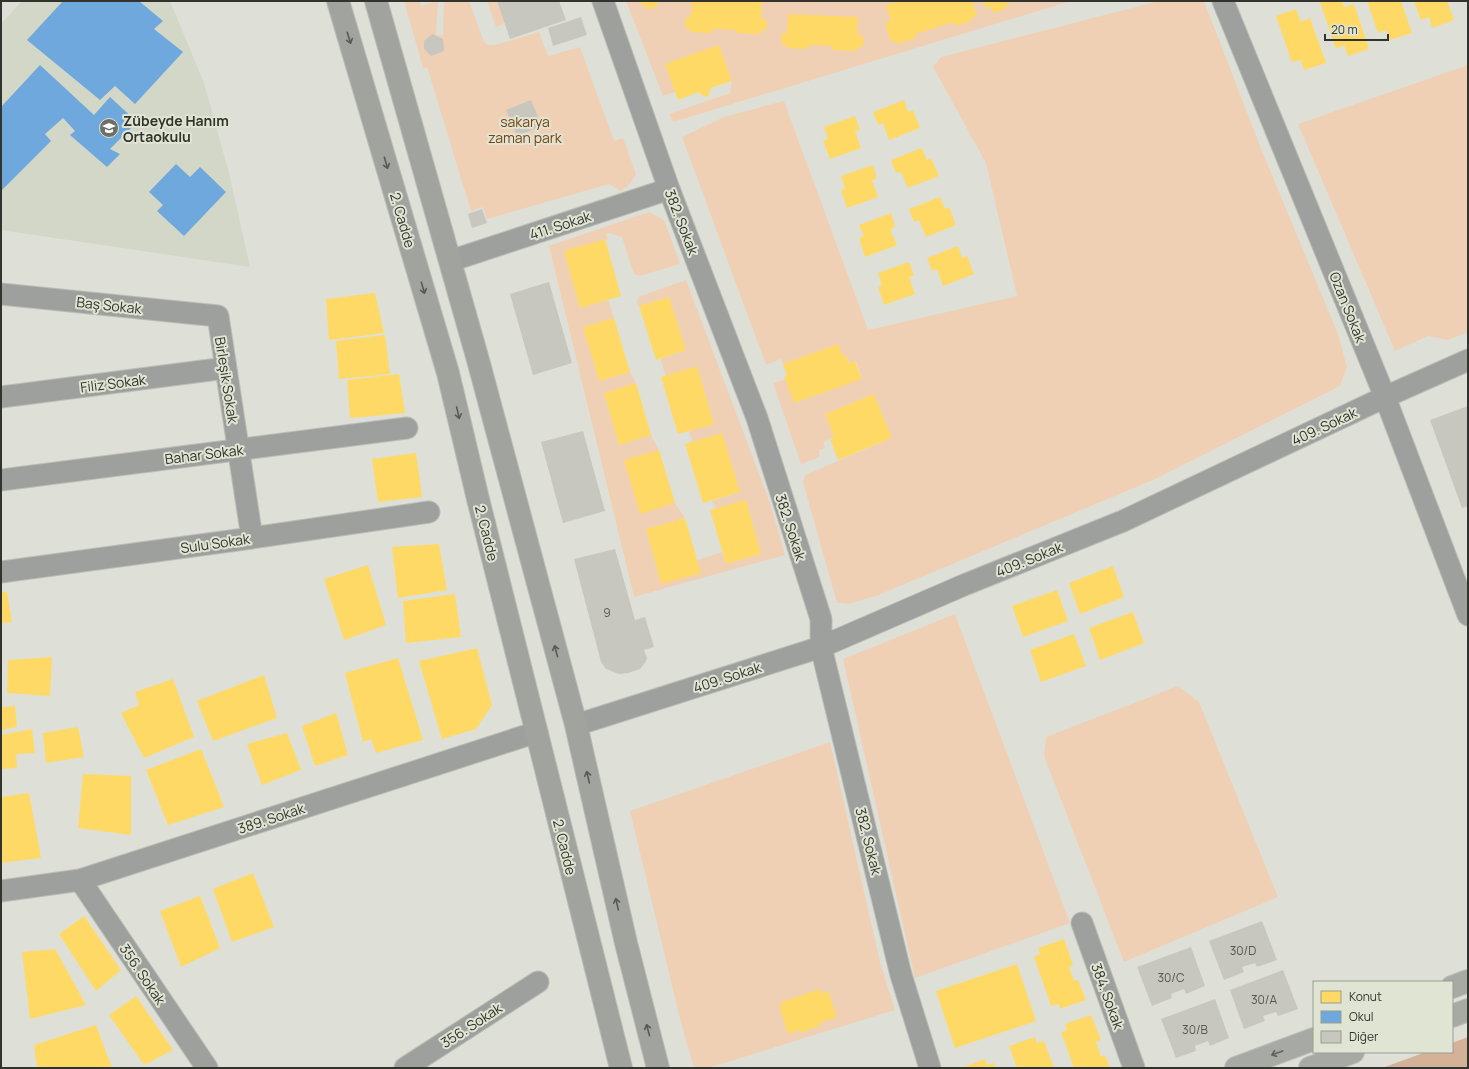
<svg xmlns="http://www.w3.org/2000/svg" width="1469" height="1069" viewBox="0 0 1469 1069" font-family="Manrope,sans-serif">
<style>
.built{fill:#d3d7c7}
.green{fill:#efd0b5}
.forest{fill:#d3b298}
.homes{fill:#ffd966}
.schools{fill:#6fa8dc}
.building{fill:#c7c6bf}
.lines{fill:none;stroke-linecap:round;stroke-linejoin:round}
.minor-casing{stroke:#bbbdb6;stroke-width:23}
.secondary-casing{stroke:#bbbdb6;stroke-width:24}
.primary-casing{stroke:#bbbdb6;stroke-width:24}
.minor{stroke:#9ea09d;stroke-width:21}
.secondary{stroke:#a7a9a5;stroke-width:22}
.primary{stroke:#a1a39e;stroke-width:22}
.oneway{stroke:#585a54}
.oneway2{stroke:#60625c}
.labels{text-anchor:middle;dominant-baseline:central;stroke-width:4;stroke-linejoin:round;paint-order:stroke}
.number-label{font-size:12px;fill:#565851}
.poi-label{font-size:14px;font-weight:bold;fill:#31332c;stroke:#e0e4d3;text-anchor:start}
.park-label{font-size:14px;fill:#7b4112;stroke:#e0e4d3}
.street-label{font-size:14px;fill:#31332c;stroke:#e0e4d3}
</style>
<rect width="100%" height="100%" fill="#dee0d7"/>
<path class="built" d="M22,1H170L204,83L229,173L250,267L1,230V24Z"/>
<path class="green" d="M404,1H420L421,6L438,1L436,35L443,36L444,1H469L484,42L489,45H495L539,32L548,56L580,47L614,141L623,138L636,174L630,184L621,191L609,184L487,219L483,207L471,211L427,67L423,68Z
M487,1H497L505,23L496,27Z
M626,1H1071L673,122L669,114L730,93L732,81L719,46L675,92L663,96Z
M1159,1H1204L1262,151L1338,334L1347,367L1340,386L1153,480L876,596L848,604L837,603L803,482L805,477V475L892,438L874,394L825,414L834,437L823,442L825,448L819,450L820,457L801,464L773,383L786,379L795,403L862,378L856,361L849,363L846,355L843,356L838,344L783,364L781,359L766,365L682,137L724,117L784,101L868,330L1017,296L986,163L933,67L941,57Z
M1468,65V332L1448,340L1428,336L1395,351L1298,124Z
M649,212L664,220L680,264L640,276L634,274L622,237L610,233L606,234L608,239L564,251L580,308L608,300L614,318L584,327L599,381L630,372L636,383L604,393L619,445L651,435L659,450L625,461L640,513L675,503L685,518L646,529L661,584L697,560L722,552L726,564L761,554L746,500L716,509L712,501L740,492L722,433L692,442L689,431L714,423L697,366L666,376L660,359L686,350L669,297L639,306L637,304L638,297L686,280L770,503L785,555L634,597L549,246Z
M955,614L1070,923L915,978L843,659Z
M1178,686L1199,702L1278,897L1124,962L1044,756L1046,737Z
M830,742L880,962L895,1010L708,1068H694L681,1023L630,811Z"/>
<path class="forest" d="M1468,1037V1068H1382L1426,1052H1452V1043Z"/>
<path class="homes" d="M640,1H657L658,6L648,10L646,5L642,6Z
M692,1H762L761,19H767L766,30H761V34L736,33V30L712,29V33L690,32V29L685,28L686,17H691Z
M900,1H972L977,16L971,18L972,21L954,26L953,22L915,34L916,38L897,44L896,41L891,42L885,23L891,21L886,5Z
M984,1H1015L1006,4L1007,8L993,13L991,7L986,8Z
M1323,1H1342L1344,7L1354,4L1369,49L1348,56L1344,45L1336,49L1320,2Z
M1367,1H1401L1412,33L1390,40L1386,30L1378,33Z
M1414,1H1447L1454,20L1432,28L1429,17L1421,20Z
M1296,9L1301,22L1310,18L1326,63L1304,70L1301,60L1292,62L1276,16Z
M788,14L858,17L857,35H863V47H858L857,51L832,50V46L809,45V49L787,48V45H781L782,33H787Z
M719,45L732,81L711,88L708,97L702,96L699,92L678,100L665,64Z
M904,100L908,112L913,110L920,128L889,140L883,123L878,125L873,112Z
M855,116L860,130L855,131L861,148L830,159L823,141L828,139L824,127Z
M922,148L927,160L931,158L939,176L908,188L901,172L896,173L891,160Z
M873,165L877,178L872,180L878,197L847,208L841,190L845,188L841,176Z
M940,197L945,209L949,207L956,225L926,237L919,220L914,222L909,209Z
M891,213L895,227L890,229L897,245L865,257L859,238L864,236L859,225Z
M605,239L621,296L580,308L564,251Z
M958,246L962,258L967,256L974,274L943,286L937,269L932,271L927,258Z
M909,262L914,275L909,277L915,294L884,305L878,287L882,285L878,273Z
M375,293L384,333L329,340L326,299Z
M669,297L686,350L656,360L639,306Z
M614,318L630,372L599,381L583,327Z
M385,335L390,374L339,379L336,341Z
M838,344L843,356L846,355L849,363L855,361L862,379L794,403L784,376L787,375L783,364Z
M697,366L714,424L678,434L661,377Z
M399,374L405,413L350,418L347,380Z
M636,383L651,435L619,445L604,393Z
M874,394L892,438L838,460L830,439L834,437L825,414Z
M722,433L740,492L703,503L685,444Z
M659,450L675,503L640,514L624,460Z
M416,453L422,497L378,502L372,459Z
M746,500L761,554L726,564L710,510Z
M685,518L701,573L661,584L646,529Z
M439,544L447,590L398,598L392,547Z
M368,565L386,625L344,640L324,579Z
M1113,566L1124,597L1080,614L1069,583Z
M1057,590L1068,621L1023,637L1012,606Z
M1,592H7L12,622L1,623Z
M455,594L461,637L406,643L403,601Z
M1133,612L1144,643L1100,660L1089,628Z
M1074,634L1086,666L1041,682L1030,650Z
M477,648L492,705L476,729L442,739L419,661Z
M52,657L50,696L7,693L8,660Z
M398,658L423,740L376,753L371,739L363,742L345,673Z
M264,675L277,718L213,741L197,701Z
M173,679L194,737L144,758L121,713L139,705L135,692Z
M15,706L17,727L1,730V707Z
M336,713L348,755L315,766L302,726Z
M78,727L84,757L46,763L43,733Z
M32,729L35,753L16,754L17,768L1,769V735Z
M287,733L301,770L262,785L247,744Z
M201,749L224,807L168,825L146,770Z
M83,774L131,776V835L78,828Z
M29,793L41,858L1,863V797Z
M253,873L274,927L232,942L213,889Z
M200,896L220,948L181,967L160,911Z
M84,916L121,970L96,991L59,934Z
M1064,939L1073,965L1069,967L1074,981L1078,980L1086,1000L1060,1009L1059,1004L1051,1006L1034,957L1040,954L1038,948Z
M55,949L86,1005L30,1019L22,952Z
M1017,964L1036,1021L955,1048L936,991Z
M820,989L822,994L828,991L837,1017L819,1023L820,1026L801,1033L800,1030L788,1034L779,1006L782,1005L781,1002Z
M136,996L173,1050L144,1065L109,1015Z
M1091,1015L1101,1040L1096,1042L1101,1057L1105,1055L1110,1068H1074L1061,1032L1067,1030L1065,1024Z
M96,1025L112,1068H37L34,1045Z
M1035,1037L1037,1043L1044,1041L1054,1068H1017L1009,1046Z
M985,1059L987,1065L994,1063L996,1068H961Z"/>
<path class="schools" d="M63,1H139L163,21L154,29L183,52L135,104L115,86L100,100L27,40Z
M40,65L94,115L110,97L137,122L110,149L120,154L107,167L70,135L75,131L63,118L45,134L51,141L1,191V107Z
M176,164L190,177L200,167L226,192L184,236L157,211L163,205L149,192Z"/>
<path class="building" d="M497,1H559L566,20L510,39Z
M581,17L587,35L553,46L548,28Z
M432,34L443,39L444,51L431,56L424,49V41Z
M531,100L542,126L517,136L506,110Z
M482,209L487,223L472,228L468,214Z
M549,282L572,363L533,375L510,294Z
M1468,406V506L1462,508L1430,420Z
M583,431L605,511L563,523L541,442Z
M615,549L635,620L645,617L654,647L644,650L647,658L645,663L640,669L628,673L619,674L606,669L601,662L574,559Z
M1262,921L1277,960L1257,967L1255,963L1242,967L1244,972L1224,980L1209,941Z
M1191,947L1205,986L1186,994L1184,989L1171,994L1172,998L1152,1006L1137,967Z
M1283,970L1298,1009L1278,1016L1276,1012L1263,1016L1265,1021L1244,1029L1230,990Z
M1215,999L1229,1038L1210,1046L1208,1041L1195,1046L1196,1051L1176,1058L1161,1019Z"/>
<g class="lines">
<defs>
<path id="minor" d="M603,1L669,189L757,418L821,619V647L901,975L930,1068
M1223,1L1385,397L1468,615
M450,261L669,189
M1,294L218,316L252,538
M1,397L226,368
M1,480L407,428
M1,572L252,538L429,512
M576,725L821,647L964,585L1123,521L1385,397L1468,360
M80,880L207,1068
M1,891L80,880L537,732
M1082,923L1134,1068
M405,1068L538,982"/>
<path id="secondary" d="M1452,987L1468,981
M1452,1016L1468,1010
M1236,1068L1314,1039
M1310,1068L1353,1052"/>
<path id="primary" d="M338,1L448,373L478,499L621,1068
M376,1L478,360L576,725L626,943L658,1068"/>
</defs>
<use href="#minor" class="minor-casing"/>
<use href="#secondary" class="secondary-casing"/>
<use href="#primary" class="primary-casing"/>
<use href="#minor" class="minor"/>
<use href="#secondary" class="secondary"/>
<use href="#primary" class="primary"/>
</g>
<defs><path id="oneway-shaft" d="M-6 0H5M1.5-3L5.5 0L1.5 3" fill="none" stroke-width="1.6" stroke-linecap="round" stroke-linejoin="round"/></defs>
<g class="oneway">
<use href="#oneway-shaft" transform="translate(349 38) rotate(73)"/>
<use href="#oneway-shaft" transform="translate(386 163) rotate(74)"/>
<use href="#oneway-shaft" transform="translate(423 288) rotate(74)"/>
<use href="#oneway-shaft" transform="translate(458 413) rotate(77)"/>
<use href="#oneway-shaft" transform="translate(556 651) rotate(-105)"/>
<use href="#oneway-shaft" transform="translate(588 777) rotate(-103)"/>
<use href="#oneway-shaft" transform="translate(617 904) rotate(-103)"/>
<use href="#oneway-shaft" transform="translate(648 1030) rotate(-105)"/>
</g>
<use class="oneway2" href="#oneway-shaft" transform="translate(1277 1053) rotate(160)"/>
<defs>
<symbol id="school-disc" viewBox="-11 -11 22 22"><circle r="9.5" fill="#6e7068" stroke="#e0e4d3"/><path d="M0-5L7-2L0 1L-7-2ZM-4 1L0 2.5L4 1V4Q0 6-4 4Z" fill="#fff"/></symbol>
</defs>
<g fill-rule="evenodd">
<use href="#school-disc" x="98" y="117" width="22" height="22"/>
</g>
<g class="labels">
<g class="number-label">
<text x="607" y="612">9</text>
<text x="1243" y="950">30/D</text>
<text x="1171" y="977">30/C</text>
<text x="1264" y="999">30/A</text>
<text x="1195" y="1029">30/B</text>
</g>
<g class="poi-label">
<text x="123" y="120">Zübeyde Hanım<tspan x="123" dy="16">Ortaokulu</tspan></text>
</g>
<g class="park-label">
<text x="525" y="121">sakarya<tspan x="525" dy="16">zaman park</tspan></text>
</g>
<g class="street-label">
<text transform="translate(403 220) rotate(74)">2. Cadde</text>
<text transform="translate(682 222) rotate(69)">382. Sokak</text>
<text transform="translate(560 225) rotate(-18)">411. Sokak</text>
<text transform="translate(109 305) rotate(6)">Baş Sokak</text>
<text transform="translate(1348 307) rotate(68)">Ozan Sokak</text>
<text transform="translate(227 380) rotate(81)">Birleşik Sokak</text>
<text transform="translate(113 383) rotate(-7)">Filiz Sokak</text>
<text transform="translate(1324 426) rotate(-25)">409. Sokak</text>
<text transform="translate(204 454) rotate(-7)">Bahar Sokak</text>
<text transform="translate(791 527) rotate(72)">382. Sokak</text>
<text transform="translate(487 533) rotate(76)">2. Cadde</text>
<text transform="translate(215 543) rotate(-8)">Sulu Sokak</text>
<text transform="translate(1029 559) rotate(-22)">409. Sokak</text>
<text transform="translate(727 677) rotate(-18)">409. Sokak</text>
<text transform="translate(271 818) rotate(-18)">389. Sokak</text>
<text transform="translate(869 841) rotate(76)">382. Sokak</text>
<text transform="translate(565 847) rotate(76)">2. Cadde</text>
<text transform="translate(143 974) rotate(56)">356. Sokak</text>
<text transform="translate(1108 996) rotate(70)">384. Sokak</text>
<text transform="translate(471 1025) rotate(-33)">356. Sokak</text>
</g>
</g>
<rect width="1469" height="1069" fill="none" stroke="#31332c" stroke-width="4"/>
<rect x="1313" y="981" width="140" height="72" fill="#e0e4d3" stroke="#9a9d90"/>
<rect x="1321" y="991" width="20" height="12" fill="#ffd966" stroke="#9a9d90"/>
<text x="1349" y="1001" font-size="12" fill="#31332c">Konut</text>
<rect x="1321" y="1011" width="20" height="12" fill="#6fa8dc" stroke="#9a9d90"/>
<text x="1349" y="1021" font-size="12" fill="#31332c">Okul</text>
<rect x="1321" y="1031" width="20" height="12" fill="#c7c6bf" stroke="#9a9d90"/>
<text x="1349" y="1041" font-size="12" fill="#31332c">Diğer</text>
<path d="M1325 34v6h63v-6" fill="none" stroke="#31332c" stroke-width="2"/>
<text x="1331" y="34" font-size="12" fill="#31332c" stroke="#e0e4d3" stroke-width="3" paint-order="stroke">20 m</text>
</svg>
